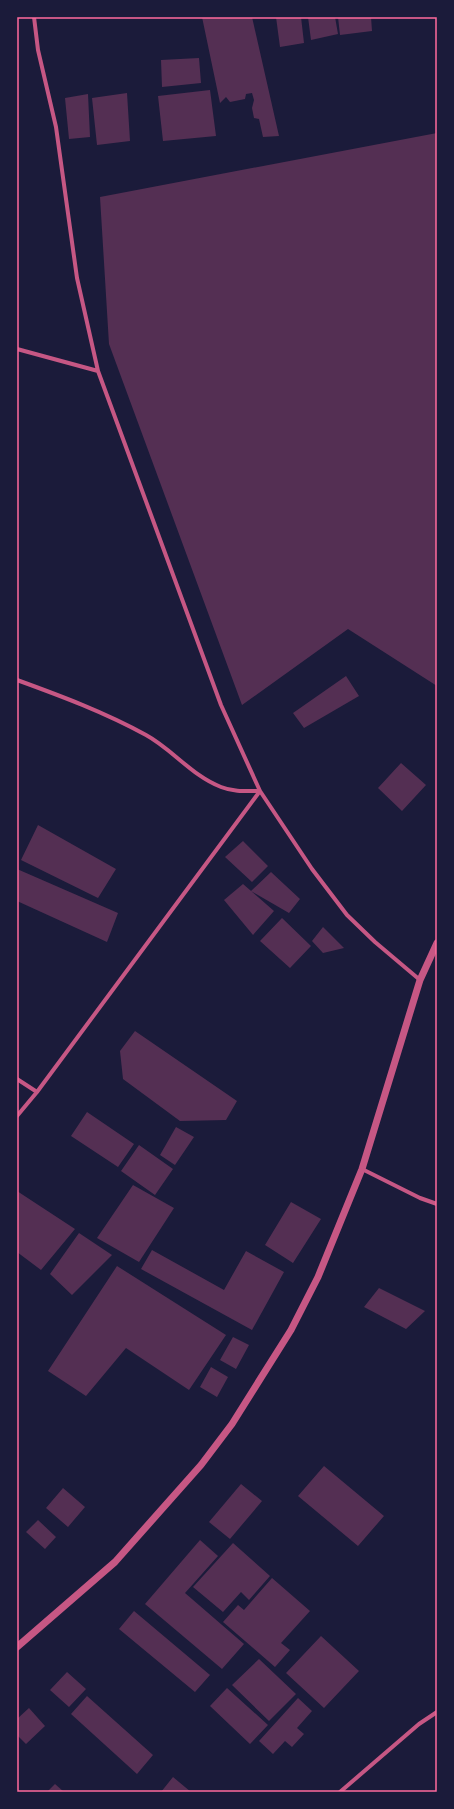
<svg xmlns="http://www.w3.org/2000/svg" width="454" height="1809" viewBox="0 0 454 1809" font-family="'DejaVu Sans',sans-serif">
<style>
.building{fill:#542f53}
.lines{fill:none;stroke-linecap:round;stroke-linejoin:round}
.minor{stroke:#c65784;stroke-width:4}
.tertiary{stroke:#c65784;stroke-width:7}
.neatline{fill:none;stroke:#ff6b9d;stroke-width:1.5}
</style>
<rect width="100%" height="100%" fill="#1b1b3a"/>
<path class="building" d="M202,17H252L279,136L263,137L259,119L254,118L252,108L254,100L252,93L246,94L245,99L230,102L226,97L220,103Z
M276,17H301L304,43L280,47Z
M308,17H335L338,34L311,40Z
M338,17H371L372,31L340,35Z
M199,58L201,83L162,87L161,60Z
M210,90L216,136L163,141L158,96Z
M127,93L130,141L97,145L92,98Z
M88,94L90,137L69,139L65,98Z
M437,133V686L348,629L242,705L109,344L100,197Z
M346,676L359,696L304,728L293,713Z
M401,763L426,785L402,811L378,788Z
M38,825L116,869L98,898L21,860Z
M243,841L268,866L252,882L225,857Z
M17,869L118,913L107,942L17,901Z
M271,872L300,899L289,913L251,891Z
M243,884L274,911L253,935L224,900Z
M282,918L311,946L290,968L260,941Z
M323,927L344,948L323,953L312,941Z
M135,1031L237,1101L226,1120L180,1121L123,1079L120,1051Z
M87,1112L134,1144L118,1167L71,1136Z
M176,1127L194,1137L175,1165L160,1155Z
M139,1145L173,1169L155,1195L121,1171Z
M133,1185L174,1208L139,1262L97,1238Z
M17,1191L75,1229L41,1270L17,1252Z
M291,1202L321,1219L293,1263L265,1245Z
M79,1233L112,1255L72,1295L50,1274Z
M152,1250L224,1290L246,1251L284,1272L252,1330L141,1269Z
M117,1266L226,1335L189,1390L126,1348L86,1396L48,1371Z
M379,1288L425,1311L406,1329L364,1307Z
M233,1337L249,1345L236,1369L220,1360Z
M211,1367L228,1377L217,1397L200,1387Z
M324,1466L384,1516L358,1546L298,1496Z
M241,1484L262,1501L230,1539L209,1522Z
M63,1488L85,1507L68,1527L46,1508Z
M38,1520L56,1537L45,1549L26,1532Z
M200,1540L218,1556L185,1593L244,1644L222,1669L145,1604Z
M233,1543L270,1576L249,1600L241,1592L223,1612L193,1587Z
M272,1578L310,1611L281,1643L290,1650L275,1667L223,1622L238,1605L244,1610Z
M134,1611L210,1675L195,1692L119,1629Z
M321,1636L359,1671L324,1708L286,1673Z
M259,1659L296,1694L269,1721L232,1685Z
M67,1672L86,1689L69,1707L50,1690Z
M227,1688L268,1725L250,1744L210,1706Z
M87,1696L153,1755L137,1774L71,1714Z
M298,1698L312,1711L297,1728L304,1734L292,1747L285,1741L273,1754L259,1741Z
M29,1708L45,1726L26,1744L17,1735V1719Z
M173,1777L191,1792H161Z
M55,1784L64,1792H47Z"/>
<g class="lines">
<path class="minor" d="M34,17L38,50L56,127L77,278L98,371L221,705L260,791L312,869L347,915L375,942L420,980
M17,349L98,371
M17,680C61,696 104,712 146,735C172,749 192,776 221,787C233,792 247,791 260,791
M17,1079L37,1092L260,791
M17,1116L37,1092
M362,1169L420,1198L437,1204
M340,1792L419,1724L437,1712"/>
<path class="tertiary" d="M17,1647L115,1562L201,1465L232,1424L291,1330L318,1277L362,1169L420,980L437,943"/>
</g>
<rect width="454" height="1809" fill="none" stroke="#1b1b3a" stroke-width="36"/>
<rect x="18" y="18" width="418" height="1773" class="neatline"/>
</svg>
